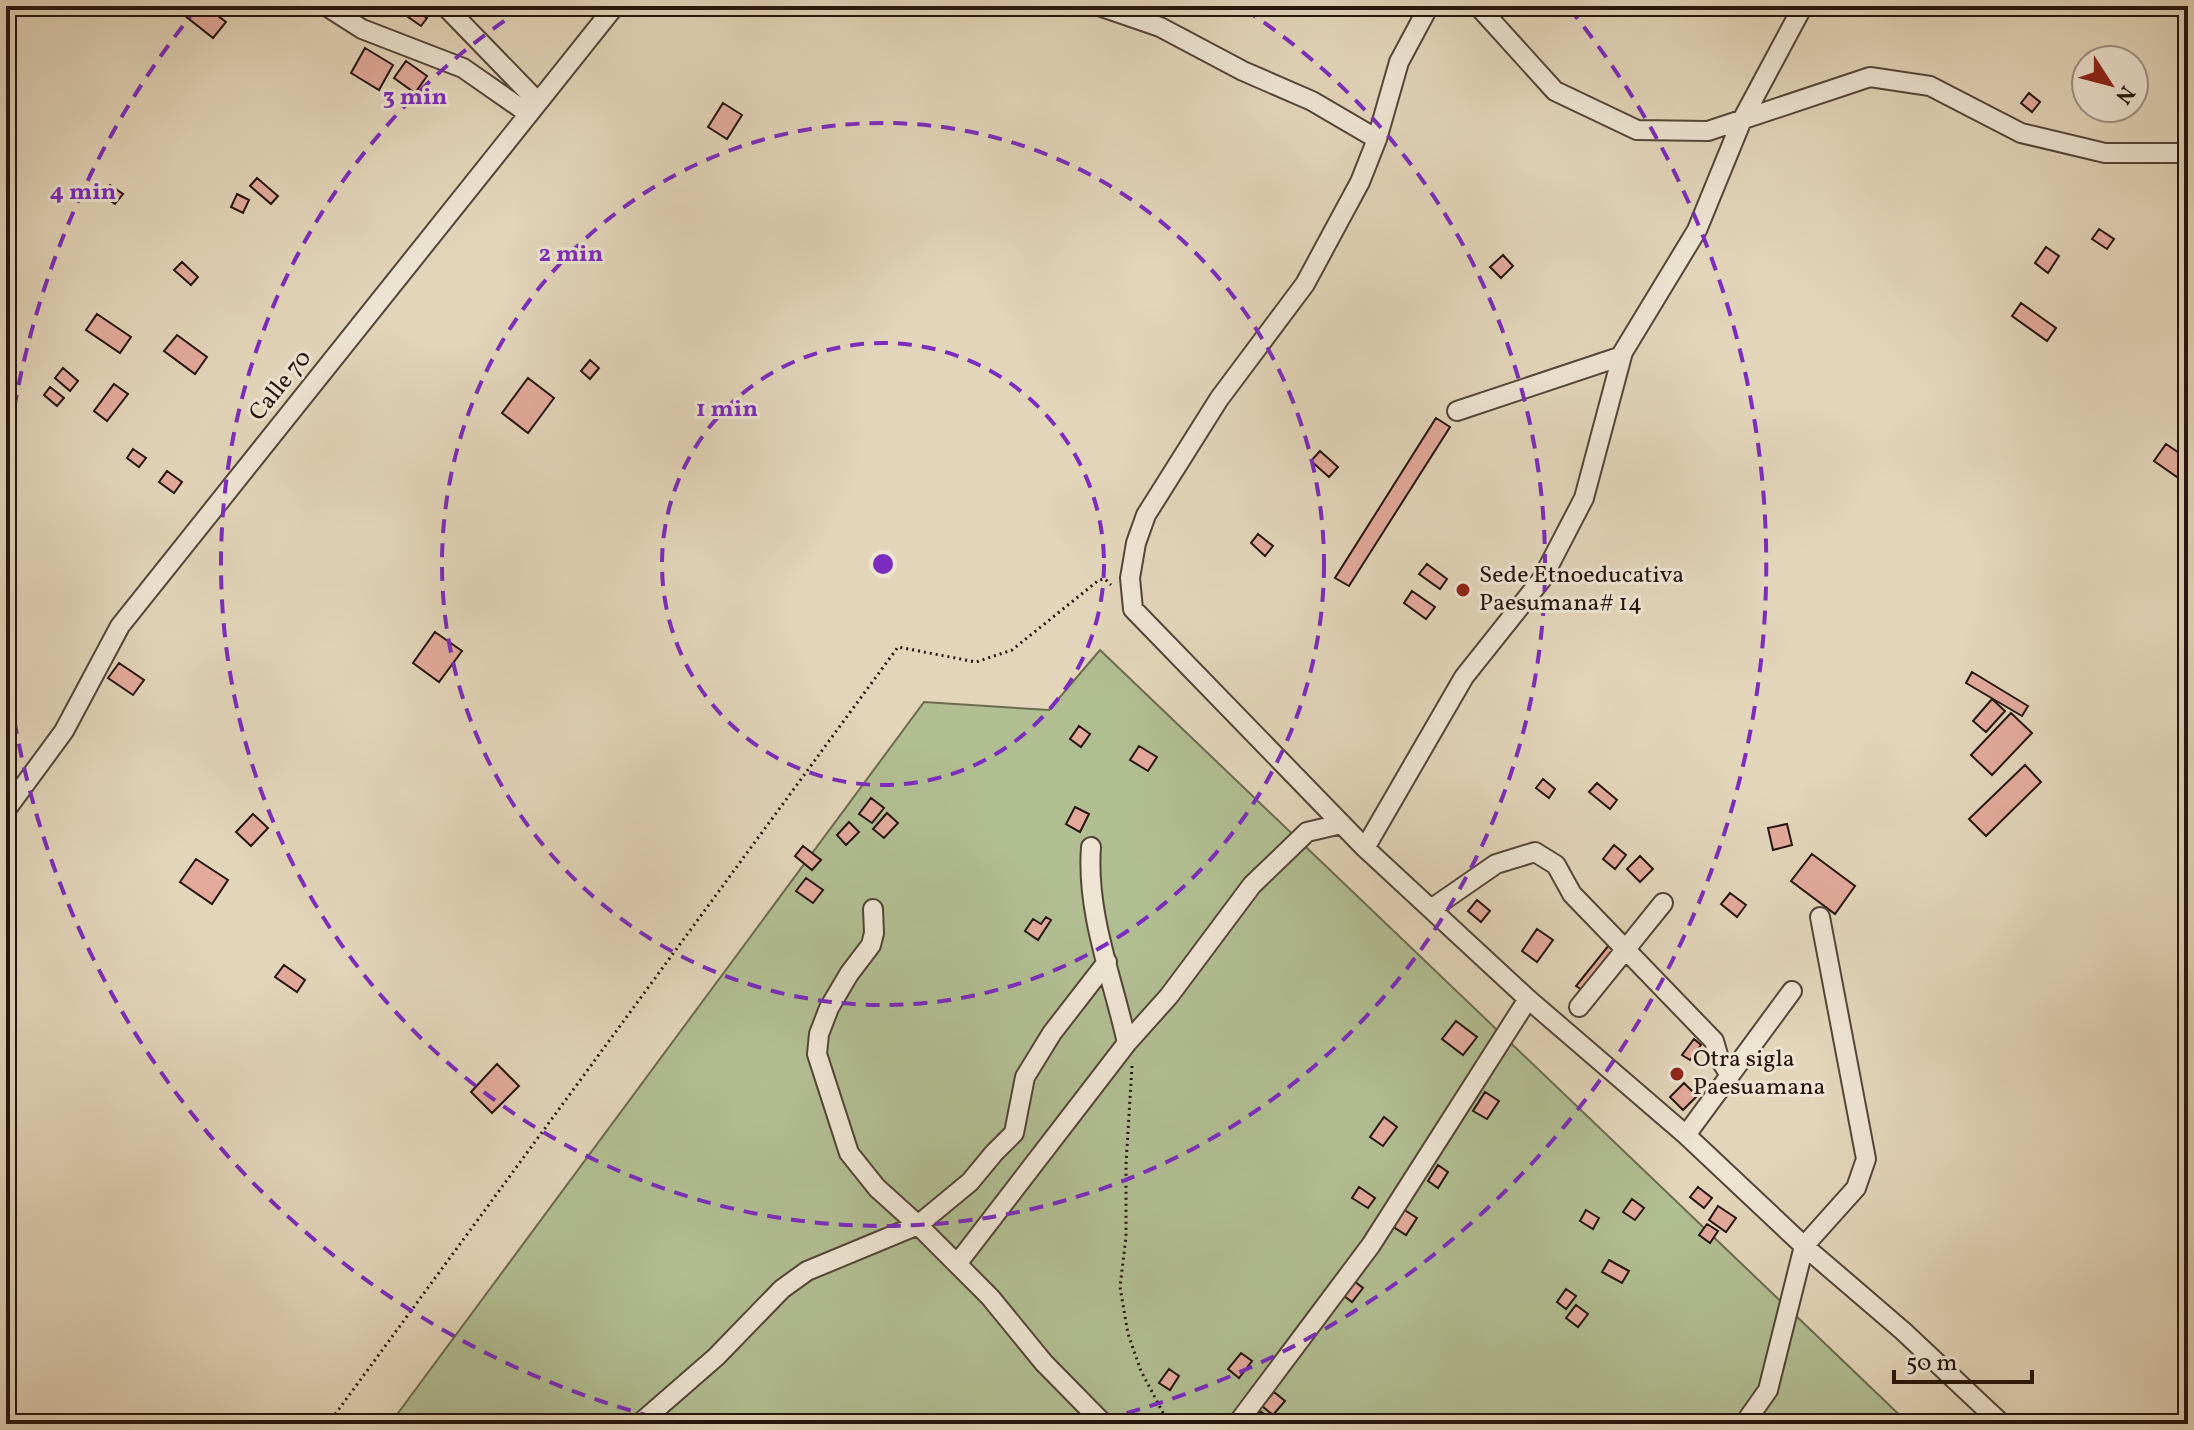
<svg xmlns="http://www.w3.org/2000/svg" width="2194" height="1430" viewBox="0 0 2194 1430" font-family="Vollkorn,serif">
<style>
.green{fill:#b1be92;stroke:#6b6a50;stroke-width:2}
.building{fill:#e3aa9c;stroke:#25150d;stroke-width:2}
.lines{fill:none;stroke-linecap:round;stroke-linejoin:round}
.minor-casing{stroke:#544538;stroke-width:22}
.path{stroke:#25150d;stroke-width:3;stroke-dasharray:2 4;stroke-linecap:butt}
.minor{stroke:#ede4d2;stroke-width:18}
.ring{fill:none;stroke:#7b2cbf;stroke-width:4;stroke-dasharray:14 10}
.poi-dot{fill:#8f2418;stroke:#ede4d2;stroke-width:3}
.labels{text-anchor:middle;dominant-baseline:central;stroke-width:6;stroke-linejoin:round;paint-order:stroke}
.street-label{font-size:24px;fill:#25150d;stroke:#ede4d2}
.poi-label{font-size:24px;fill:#25150d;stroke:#ede4d2;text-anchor:start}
.centre{fill:#7b2cbf;stroke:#ede4d2;stroke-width:4}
.ring-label{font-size:24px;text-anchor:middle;font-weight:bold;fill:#7b2cbf;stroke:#ede4d2;stroke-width:6;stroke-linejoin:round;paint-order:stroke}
</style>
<rect width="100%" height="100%" fill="#e3d5ba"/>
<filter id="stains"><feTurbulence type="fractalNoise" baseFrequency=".0025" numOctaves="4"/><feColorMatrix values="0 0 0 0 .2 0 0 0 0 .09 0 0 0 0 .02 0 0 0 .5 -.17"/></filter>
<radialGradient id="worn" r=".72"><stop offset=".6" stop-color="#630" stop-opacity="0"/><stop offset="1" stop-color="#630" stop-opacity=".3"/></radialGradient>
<path class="green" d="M1100,650L1909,1424H390L924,702L1049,710Z"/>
<path class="building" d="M183,6H205L226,22L213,38L179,11Z
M401,6H409L427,18L421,26L398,10Z
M365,48L393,65L379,90L351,73Z
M406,61L427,76L415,93L394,78Z
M2029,93L2040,102L2032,112L2021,103Z
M723,103L742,115L727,139L708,127Z
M257,178L278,196L271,204L250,186Z
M110,185L123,194L115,204L102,195Z
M237,194L249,200L243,213L231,207Z
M2099,229L2114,239L2107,249L2092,239Z
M2046,247L2059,256L2048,273L2035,263Z
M1503,255L1513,266L1501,278L1490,267Z
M182,262L198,277L191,285L174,270Z
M2021,303L2056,328L2047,341L2012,316Z
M97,314L131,337L120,353L86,330Z
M177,335L207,357L195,374L164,351Z
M590,360L599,368L590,379L581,371Z
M63,368L78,381L70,391L55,378Z
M528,378L554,398L528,433L502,413Z
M114,384L128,394L107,421L94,411Z
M50,387L64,398L57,406L44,395Z
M1436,418L1450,427L1349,586L1335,578Z
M2166,444L2188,459L2177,477L2154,461Z
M133,449L146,458L139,467L127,458Z
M1320,451L1338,467L1329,477L1311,461Z
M167,471L182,482L174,493L159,482Z
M1258,534L1273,546L1265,556L1251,543Z
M1427,564L1447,579L1440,589L1419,574Z
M1412,591L1435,607L1426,619L1404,603Z
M435,632L462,651L439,682L413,663Z
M119,663L144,680L133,695L108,678Z
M1972,672L2028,706L2022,716L1966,683Z
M1992,699L2005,711L1986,732L1973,721Z
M2011,713L2032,733L1992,775L1971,755Z
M1079,726L1090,734L1081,747L1070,739Z
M1139,746L1157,757L1148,771L1130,760Z
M2025,765L2041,782L1986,836L1969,819Z
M1543,779L1555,789L1549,798L1536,788Z
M1597,783L1617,800L1610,809L1589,792Z
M871,798L884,808L872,823L859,814Z
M1075,807L1089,814L1080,832L1066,824Z
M887,813L898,823L884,838L873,829Z
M253,814L268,828L251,846L236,832Z
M849,822L859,832L846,845L837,835Z
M1787,824L1792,845L1773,850L1768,828Z
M1614,845L1626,855L1615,869L1603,859Z
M803,846L821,860L812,870L795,856Z
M1812,854L1855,886L1835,914L1791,881Z
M1640,856L1653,869L1640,882L1627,869Z
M196,859L228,880L212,904L180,882Z
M806,878L823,890L813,903L796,891Z
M1730,893L1746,905L1737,917L1721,904Z
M1477,900L1490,911L1481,922L1468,911Z
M1046,917L1051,920L1038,940L1025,931L1033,919L1041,924Z
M1537,929L1553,940L1537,962L1522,951Z
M1609,945L1615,950L1582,990L1576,986Z
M284,965L305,980L297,992L275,977Z
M1456,1021L1477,1037L1463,1055L1442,1039Z
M1694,1039L1701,1045L1690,1060L1682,1055Z
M497,1064L519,1086L492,1113L471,1092Z
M1684,1083L1697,1096L1683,1110L1670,1097Z
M1485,1092L1499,1101L1487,1119L1473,1111Z
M1384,1117L1397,1127L1383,1146L1370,1137Z
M1438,1165L1448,1172L1438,1188L1428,1181Z
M1359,1187L1375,1198L1368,1208L1352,1198Z
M1698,1187L1712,1198L1704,1208L1690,1197Z
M1632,1199L1644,1208L1635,1220L1623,1212Z
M1718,1206L1736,1218L1726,1232L1709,1220Z
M1403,1209L1417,1218L1406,1235L1392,1226Z
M1586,1210L1599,1218L1593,1229L1580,1221Z
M1707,1224L1718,1231L1710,1243L1699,1235Z
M1609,1260L1629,1271L1622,1283L1602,1272Z
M1350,1278L1363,1288L1352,1302L1339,1292Z
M1566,1289L1576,1296L1566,1309L1557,1302Z
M1576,1305L1588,1314L1578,1327L1566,1318Z
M1241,1353L1252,1361L1239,1378L1228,1369Z
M1169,1369L1179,1376L1170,1390L1159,1383Z
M1274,1392L1285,1401L1273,1415L1262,1406Z
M1260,1411L1272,1420L1269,1424L1251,1423Z"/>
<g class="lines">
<defs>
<path id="minor" d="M326,6L362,29L463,68L529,114
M445,6L538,102
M1099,6L1160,27L1243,71L1312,101L1377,139
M1429,6L1399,62L1377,139L1360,182L1305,284L1219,399L1146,515L1136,543L1130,578L1133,609L1365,848L1528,999L1686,1135L1804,1246L1903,1331L2002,1424
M1478,6L1555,91L1637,130L1708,131L1870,77L1930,86L2021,133L2105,153H2188
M1457,411L1622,356
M6,810L64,731L120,626L615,6
M1091,847C1086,914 1113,979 1127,1043
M1365,848L1464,677L1542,579L1584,498L1623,352L1697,230L1742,120L1803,6
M873,909L874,933L871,945L849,974L829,1008L819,1034L817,1054L849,1153L877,1188L918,1225L990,1297L1044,1363L1104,1424
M1431,909L1496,864L1535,852L1556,865L1572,894L1714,1041L1719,1058L1730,1075
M1579,1007L1663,903
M1686,1135L1792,991
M957,1264L1127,1043L1169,996L1252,885L1307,832L1341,824
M639,1424L716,1357L782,1289L807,1271L918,1225L970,1182L994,1153L1014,1133L1025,1077L1052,1033L1107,962
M1237,1424L1371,1245L1528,999
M1744,1424L1768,1390L1804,1246L1856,1188L1866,1159L1820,917"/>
</defs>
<use href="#minor" class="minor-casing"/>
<path class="path" d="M1132,1066L1126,1164V1237L1120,1287L1128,1334L1141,1371L1169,1424
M328,1424L898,647L976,662L1012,650L1099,580L1105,579L1111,585"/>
<use href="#minor" class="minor"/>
</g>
<g class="ring">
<circle cx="883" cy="564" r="221"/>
<circle cx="883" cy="564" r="441"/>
<path d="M1244 9A662 662 0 1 1 522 9"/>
<path d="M677 1423A883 883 0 0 1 7 672M7 456A883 883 0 0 1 197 8M1569 8A883 883 0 0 1 1089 1423"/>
</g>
<g class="poi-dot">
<circle cx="1463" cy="590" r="8"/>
<circle cx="1677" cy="1074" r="8"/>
</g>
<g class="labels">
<g class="street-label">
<text transform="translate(281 386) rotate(-51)">Calle 70</text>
</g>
<g class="poi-label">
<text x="1479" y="576">Sede Etnoeducativa<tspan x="1479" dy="28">Paesumana# 14</tspan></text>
<text x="1693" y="1060">Otra sigla<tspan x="1693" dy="28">Paesuamana</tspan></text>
</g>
</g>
<circle cx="883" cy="564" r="12" class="centre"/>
<g class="ring-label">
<text x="415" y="104">3 min</text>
<text x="83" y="199">4 min</text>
<text x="571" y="261">2 min</text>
<text x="727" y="416">1 min</text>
</g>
<rect width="2194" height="1430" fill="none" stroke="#e3d5ba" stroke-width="32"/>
<rect x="8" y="8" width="2178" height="1414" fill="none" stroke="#25150d" stroke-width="4"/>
<rect x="16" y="16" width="2162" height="1398" fill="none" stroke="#25150d" stroke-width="2"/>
<g transform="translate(2110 84) rotate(126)"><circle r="38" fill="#ede4d2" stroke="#9d9183" stroke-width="2"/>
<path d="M0-6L14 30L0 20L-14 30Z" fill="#8f2418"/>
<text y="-12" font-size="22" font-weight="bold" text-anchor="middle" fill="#25150d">N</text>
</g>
<path d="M1894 1370v12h138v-12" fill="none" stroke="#25150d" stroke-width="4"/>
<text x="1906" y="1370" font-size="24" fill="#25150d" stroke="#ede4d2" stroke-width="6" paint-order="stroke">50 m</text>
<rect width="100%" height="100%" filter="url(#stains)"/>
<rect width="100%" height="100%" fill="url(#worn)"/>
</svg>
